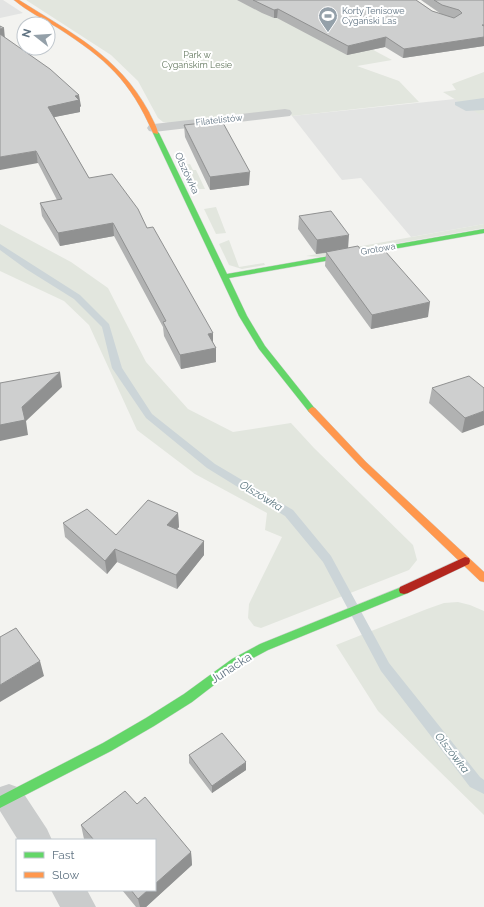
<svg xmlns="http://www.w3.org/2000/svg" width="484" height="907" viewBox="0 0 484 907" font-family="Raleway,sans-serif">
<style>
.built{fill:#e3e4e3}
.green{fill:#e2e6de}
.water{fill:#ccd5d8}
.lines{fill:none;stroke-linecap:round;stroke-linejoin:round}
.stream{fill:#ccd5d8;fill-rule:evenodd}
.fast-casing{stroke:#cfd1d0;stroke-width:1}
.slow-casing{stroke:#cfd1d0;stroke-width:1}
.jam-casing{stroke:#cfd1d0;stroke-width:1}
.street{fill:#cacccc;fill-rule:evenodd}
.fast{fill:#63d668;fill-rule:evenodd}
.slow{fill:#ff974d;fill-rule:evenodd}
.jam{fill:#b3261e;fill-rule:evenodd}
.wall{fill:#b1b2b2}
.shaded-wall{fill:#909191}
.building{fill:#cecfcf;stroke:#909191}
.labels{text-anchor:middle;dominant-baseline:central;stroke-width:4;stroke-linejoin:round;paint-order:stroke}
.far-poi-label{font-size:9px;fill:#617483;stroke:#fff;text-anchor:start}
.far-park-label{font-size:9px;fill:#657960;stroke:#fff}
.far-street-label{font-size:9px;fill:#617483;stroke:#fff}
.street-label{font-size:10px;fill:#617483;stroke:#fff}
.water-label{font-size:11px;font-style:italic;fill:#5c7780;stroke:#fff}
.near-street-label{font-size:12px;fill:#617483;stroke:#fff}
</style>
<rect width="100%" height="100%" fill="#f3f3f0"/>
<path class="built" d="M0,0H3L23,13L0,18Z
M484,96V224L411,237L361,178L342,180L292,116Z"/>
<path class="green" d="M26,0H329L364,45L392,60L357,66L399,81L419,102L292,116L287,110L169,123L163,122L158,118L138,81L111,55Z
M484,72V113L479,114L443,92L456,90L452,84Z
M190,164L193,170H196L205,189H194L182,165Z
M216,207L226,233L216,234L204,209Z
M0,224L71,262L108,288L146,362L188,409L233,432L291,423L314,448L413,545L417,560L409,570L261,628L254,626L248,618L249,604L282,537L265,530L267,513L195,474L137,430L89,325L64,301L0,271Z
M484,224V228L319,257L306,256Z
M229,240L239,267L264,263L265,265L242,269L229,265L219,244Z
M458,602L470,605L484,611V815L378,711L336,645L427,609L444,603Z"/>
<path class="water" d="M484,98V110L466,111L455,105V102Z"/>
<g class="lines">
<path class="stream" d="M0,244L80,295L109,324L122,368L152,414L215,464L293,510L331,556L389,663L480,777L484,780V794L470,787L381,671L323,562L285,516L207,468L146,418L112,368L102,327L74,299L26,269L0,250Z"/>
<defs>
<path id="fast" d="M156,131L159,133L227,274L484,229V233L229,278L247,316L265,346L316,410L312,413L309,412L259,349L239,316L153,133Z
M404,586L408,587L409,590L408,593L268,650L240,665L192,702L154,726L111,751L0,808V796L103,743L146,718L184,694L232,659L260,644Z"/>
<path id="slow" d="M14,0H19C71,33 118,55 149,112C152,119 158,128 158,134L153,133C130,80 106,59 58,28C43,19 27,11 14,0Z
M312,407L315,408L366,462L484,572V582L480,581L360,466L309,412L308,410Z"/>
<path id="jam" d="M465,557L469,558L470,561L469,564L408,593L404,594L400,593L399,590L400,587Z"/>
</defs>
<use href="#fast" class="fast-casing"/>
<use href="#slow" class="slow-casing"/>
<use href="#jam" class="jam-casing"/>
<path class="street" d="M285,109L290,110L292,113L290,116L154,132L149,131L147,128L149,125L154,124Z
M9,784L20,788L47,829L52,840H18L0,811V787Z
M51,890H87L96,907H60Z"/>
<use href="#fast" class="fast"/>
<use href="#slow" class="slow"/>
<use href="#jam" class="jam"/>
</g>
<path class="wall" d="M237,0H416L432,11L441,14L421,0H484V46L403,58L385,47L347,55L277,18H274L262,13Z
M5,38L81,106L80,107V112L54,117L89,178L147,228L213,342L216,362L181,369L164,336L163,327L114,236L60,246L42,216L40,203L57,200L38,163Z
M184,125L249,185L210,190L185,137Z
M299,216L348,248L364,254L428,317L371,329L325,266L326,253L316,254L298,229Z
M432,388H484L462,433L429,403Z
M178,513L179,527L176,530L204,555L177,589L117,562L107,574L65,537L63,523L116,535Z
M189,755L246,770L212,793L189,763Z
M137,804L191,852L192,865L146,907H136L122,890H155V840H85L84,839L81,825Z"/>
<path class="shaded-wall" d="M278,9L277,18H274V10Z
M4,28L5,39L0,40V29Z
M386,37L385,47L347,55L348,46Z
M484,37V46L403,58L404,49Z
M79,95L81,106L80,107V112L50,118L48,107L75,96Z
M36,151L38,163L0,170V157Z
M250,172L249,185L210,190V177Z
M113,223L114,236L60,246L58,233Z
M349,235L348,249L316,254L317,240Z
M430,302L428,317L371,329L372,315Z
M213,333V347L208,334Z
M216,348V362L181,369L180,355Z
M60,372L62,387L26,421L28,435L0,441V425L22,407Z
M484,411V425L462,433L465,418Z
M178,513L179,527L168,539L167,525Z
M204,541V555L177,589L176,575Z
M115,549L117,562L107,574L105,561Z
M40,661L44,676L0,702V685Z
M246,762V770L212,793V786Z
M191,852L192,865L146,907H140L138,899L148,890H155V884Z"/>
<path class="building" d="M253,0H416L432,11L454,18L462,13L459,10L442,5L434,0H484V25H482L484,26V37L404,49L386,37L348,46L278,9L274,10Z
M0,26L4,28L0,29Z
M0,34L50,69L79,95L75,96L79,100L48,107L89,178L112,174L138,209L147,228L153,227L213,333L208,334L216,348L180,355L163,322L166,321L113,223L58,233L40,203L62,199L36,151L0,157Z
M222,121L250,172L210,177L184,125Z
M331,211L349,235L317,240L299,216Z
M358,246L364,254L385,251L430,302L372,315L326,252Z
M60,372L22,407L25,420L0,425V383Z
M469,376L484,388V411L465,418L432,388Z
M148,500L178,513L167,525L204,541L176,575L115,549L105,561L63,523L87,509L116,535Z
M16,628L40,661L0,685V637Z
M222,733L246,762L212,786L189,755Z
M125,791L137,804L145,797L191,852L155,884V840H94L81,825Z
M131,890H148L138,899Z"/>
<defs>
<symbol id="stadium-pin" viewBox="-11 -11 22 30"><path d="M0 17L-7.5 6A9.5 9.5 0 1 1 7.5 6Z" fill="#94a0a9" stroke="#fff"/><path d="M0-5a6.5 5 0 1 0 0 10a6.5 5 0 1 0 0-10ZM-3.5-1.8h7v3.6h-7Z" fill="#fff"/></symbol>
</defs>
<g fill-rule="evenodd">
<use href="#stadium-pin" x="317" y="5" width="22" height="30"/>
</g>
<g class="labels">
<g class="far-poi-label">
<text x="342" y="11">Korty Tenisowe<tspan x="342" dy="10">Cygański Las</tspan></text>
</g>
<g class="far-park-label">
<text x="197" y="55">Park w<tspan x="197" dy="10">Cygańskim Lesie</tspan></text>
</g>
<g class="far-street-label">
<text transform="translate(219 120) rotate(-6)">Filatelistów</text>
<text transform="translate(378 249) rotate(-10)">Grotowa</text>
</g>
<g class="street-label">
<text transform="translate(187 173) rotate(65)">Olszówka</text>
</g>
<g class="water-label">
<text transform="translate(261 496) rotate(31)">Olszówka</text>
<text transform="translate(452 753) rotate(52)">Olszówka</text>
</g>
<g class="near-street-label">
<text transform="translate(231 668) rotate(-33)">Junacka</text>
</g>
</g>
<rect x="16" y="839" width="140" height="52" fill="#ffffff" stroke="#c0c7cd"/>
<rect x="24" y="852" width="20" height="6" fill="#63d668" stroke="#c0c7cd"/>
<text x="52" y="859" font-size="12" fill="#617483">Fast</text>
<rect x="24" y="872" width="20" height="6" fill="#ff974d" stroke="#c0c7cd"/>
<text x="52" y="879" font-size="12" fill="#617483">Slow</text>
<g transform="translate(36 36) rotate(287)"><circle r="19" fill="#ffffff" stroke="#c0c7cd"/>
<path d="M0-3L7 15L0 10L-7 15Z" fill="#94a0a9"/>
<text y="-6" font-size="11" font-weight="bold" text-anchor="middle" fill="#617483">N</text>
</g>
</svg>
